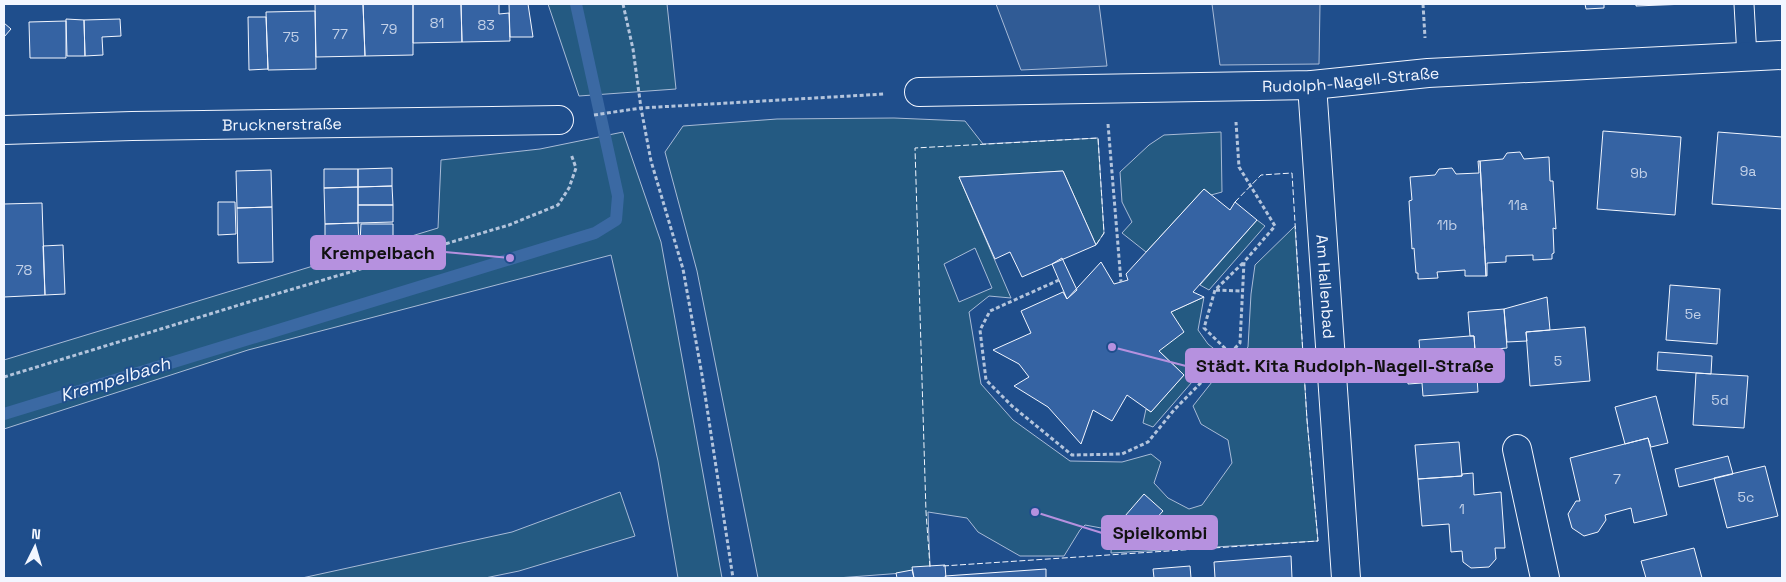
<svg xmlns="http://www.w3.org/2000/svg" width="1786" height="582" viewBox="0 0 1786 582" font-family="'Space Grotesk',sans-serif">
<style>
.green{fill:#245a82;stroke:#a8bbd7;fill-rule:evenodd}
.parking{fill:#305b95;stroke:#a8bbd7}
.lines{fill:none;stroke-linecap:round;stroke-linejoin:round}
.stream{stroke:#3b69a3;stroke-width:12}
.building{fill:#3563a3;stroke:#f2f6ff}
.lane-casing{stroke:#f2f6ff;stroke-width:21}
.street-casing{stroke:#f2f6ff;stroke-width:30}
.path{stroke:#b3c4dc;stroke-width:3;stroke-dasharray:4 2.5;stroke-linecap:butt}
.lane{stroke:#1f4e8c;stroke-width:19}
.street{stroke:#1f4e8c;stroke-width:28}
.fence{stroke:#f2f6ff;stroke-width:1;stroke-dasharray:6 2.5;stroke-linecap:butt}
.labels{text-anchor:middle;dominant-baseline:central;stroke-width:4;stroke-linejoin:round;paint-order:stroke}
.number-label{font-size:14px;fill:#c3d1e8}
.street-label{font-size:16px;fill:#f2f6ff;stroke:#1f4e8c}
.water-label{font-size:18px;font-style:italic;fill:#f2f6ff;stroke:#1f4e8c}
.leader{fill:none;stroke:#b691df;stroke-width:2}
.callout-dot{fill:#b691df;stroke:#1f4e8c;stroke-width:2}
.callout{fill:#b691df;stroke:#b691df;stroke-width:2}
.callout-label{font-size:18px;text-anchor:middle;font-weight:bold;fill:#111}
</style>
<rect width="100%" height="100%" fill="#1f4e8c"/>
<path class="green" d="M548,4H667L676,89L579,96Z
M894,118L965,121L983,144L1098,138L1104,233L1096,245L1063,171L959,177L1011,298L989,296L969,312L981,384L1013,420L1070,461L1122,462L1151,454L1161,462L1154,483L1168,498L1189,509L1202,505L1232,463L1228,440L1201,424L1193,406L1227,363H1234L1248,347L1251,294L1255,265L1295,226L1307,420L1318,541L1111,553L1112,530L1085,525L1080,530L1064,556H1020L978,532L967,518L928,512L930,567L916,572L837,578H758L697,271L665,152L683,126L777,119ZM975,248L992,288L959,302L944,264Z
M623,132L661,242L722,578H678L658,461L611,255L248,350L4,429V360L438,228L441,160L540,149Z
M1221,132L1222,192L1211,195L1204,189L1146,252L1122,233L1132,222L1122,202L1120,172L1149,145L1164,135Z
M1257,220L1265,226L1209,290L1200,285Z
M1204,297L1198,330L1208,344L1218,352L1153,427L1143,423L1146,409L1151,412L1184,375L1159,351L1171,312Z
M620,492L635,536L519,571L485,578H302L512,532Z"/>
<path class="parking" d="M996,4H1099L1107,66L1021,70Z
M1212,4H1320L1319,64L1220,65Z"/>
<g class="lines">
<path class="stream" d="M4,414L595,233L616,220L618,196L576,4"/>
</g>
<path class="building" d="M315,4H363L365,56L316,57Z
M363,4H413V55L365,56Z
M413,4H461L462,42L413,43Z
M461,4H499V14L509,13L510,41L462,42Z
M509,4H528L533,37H510Z
M1585,4H1604V8L1586,9Z
M1636,4H1687L1636,6Z
M315,11L316,69L268,70L266,12Z
M248,17H266L268,69L249,70Z
M66,19L84,20L85,56H67Z
M120,19L121,36L102,37L103,55L85,56L84,20Z
M66,21V58H30L29,22Z
M4,23L11,29L4,37Z
M1603,131L1681,137L1675,215L1597,209Z
M1718,132L1782,137V209L1712,204Z
M1520,152L1524,159L1549,157L1550,181H1553L1556,229L1553,228L1554,253L1552,254V259L1533,260V255L1506,256V262L1487,263V276H1486L1480,161L1503,159L1507,153Z
M1478,161H1480L1486,276H1465V270L1437,272L1438,278L1418,279V273H1416L1414,248L1412,249L1409,201L1412,200L1410,177L1435,175L1439,169L1452,168L1456,174L1479,173Z
M392,168V186L358,187V169Z
M324,169H358V187L324,188Z
M271,170L272,207L237,208L236,171Z
M1063,171L1096,245L1022,277L1010,252L995,259L959,177Z
M392,186L393,205H358V187Z
M358,187V223L325,224L324,188Z
M1204,189L1230,210L1235,202L1257,220L1193,292L1204,297L1171,312L1184,332L1159,351L1184,375L1151,412L1127,395L1112,421L1093,410L1081,444L1048,407L1014,386L1029,377L1019,364L993,350L1031,333L1021,311L1063,292L1067,299L1101,262L1114,284L1128,280L1126,274Z
M218,202H235L236,234L218,235Z
M42,203L45,295L4,297V204Z
M358,205H393V222L358,223Z
M272,207L273,262L238,263L237,208Z
M358,223L359,242H325V224Z
M361,224H393V241L360,242Z
M63,245L65,294L45,295L43,246Z
M1062,258L1077,290L1067,299L1052,264Z
M1670,285L1720,289L1717,344L1666,340Z
M1547,297L1550,330L1526,332L1527,341L1507,342L1504,309Z
M1504,309L1507,348L1475,351L1474,336H1470L1468,312Z
M1585,327L1590,381L1530,386L1526,332Z
M1470,336H1474L1478,392L1423,396L1422,383L1408,384L1406,354L1420,353L1419,340Z
M1658,352L1712,356L1711,374L1657,370Z
M1696,373L1748,376L1744,428L1693,425Z
M1656,396L1668,443L1651,447L1648,438L1625,444L1615,407Z
M1648,438L1667,515L1634,523L1631,508L1605,515L1606,520L1598,532L1584,536L1572,528L1568,514L1576,501H1580L1570,458Z
M1459,442L1462,476L1418,479L1415,445Z
M1728,456L1733,474L1679,487L1675,469Z
M1765,466L1778,516L1727,528L1714,478Z
M1473,473L1474,495L1501,492L1505,548H1495L1496,559L1489,567L1471,568L1463,562L1462,551L1451,552L1449,524L1422,526L1418,479L1462,476V474Z
M1144,494L1163,511L1144,532L1125,516Z
M1694,548L1702,578H1646L1641,561Z
M1291,556L1292,578H1215L1214,562Z
M945,565L946,578H914L912,567Z
M1190,566L1191,578H1154L1153,569Z
M1046,569V578H946L945,576Z
M912,570L914,578H897L896,573Z"/>
<g class="lines">
<defs>
<path id="lane" d="M1744,4L1747,57"/>
<g id="street">
<path id="s1" d="M1312,85L1346,578"/>
<path id="s2" d="M919,92L1312,85L1428,73L1782,55"/>
<path id="s3" d="M4,130L132,126L559,120"/>
<path d="M1517,449L1545,578"/>
</g>
</defs>
<use href="#lane" class="lane-casing"/>
<use href="#street" class="street-casing"/>
<path class="path" d="M623,4L633,49L641,108L651,161L683,269L702,375L733,578
M1423,4L1425,38
M594,115L641,108L884,94
M1108,124L1121,282
M1059,280L990,311L980,330L986,380L1012,406L1072,455L1122,454L1148,442L1174,410L1240,343L1244,262L1275,226L1239,167L1236,122
M1216,290L1242,291
M1230,353L1204,328L1215,290L1244,262
M4,377L249,302L509,225L558,205L569,188L576,168L571,154"/>
<use href="#lane" class="lane"/>
<use href="#street" class="street"/>
<path class="fence" d="M943,566L1318,541L1307,420L1292,173L1261,175L1235,202
M930,567L926,512L915,148L1098,138L1104,233L1096,245"/>
</g>
<g class="labels">
<g class="number-label">
<text x="437" y="23">81</text>
<text x="486" y="25">83</text>
<text x="389" y="29">79</text>
<text x="340" y="34">77</text>
<text x="291" y="37">75</text>
<text x="1748" y="171">9a</text>
<text x="1639" y="173">9b</text>
<text x="1518" y="205">11a</text>
<text x="1447" y="225">11b</text>
<text x="24" y="270">78</text>
<text x="1693" y="314">5e</text>
<text x="1558" y="361">5</text>
<text x="1720" y="400">5d</text>
<text x="1617" y="479">7</text>
<text x="1746" y="497">5c</text>
<text x="1462" y="509">1</text>
</g>
<g class="street-label">
<text stroke="none"><textPath href="#s2" startOffset="432">Rudolph-Nagell-Straße</textPath></text>
<text stroke="none"><textPath href="#s3" startOffset="278">Brucknerstraße</textPath></text>
<text stroke="none"><textPath href="#s1" startOffset="202">Am Hallenbad</textPath></text>
</g>
<g class="water-label">
<text transform="translate(115 379) rotate(-17)">Krempelbach</text>
</g>
</g>
<path class="leader" d="M510 258L445 252M1112 347L1186 366M1035 512L1102 533"/>
<g class="callout-dot">
<circle cx="510" cy="258" r="5"/>
<circle cx="1112" cy="347" r="5"/>
<circle cx="1035" cy="512" r="5"/>
</g>
<g class="callout">
<rect x="311" y="236" width="134" height="33" rx="5"/>
<rect x="1186" y="349" width="318" height="33" rx="5"/>
<rect x="1102" y="516" width="115" height="33" rx="5"/>
</g>
<g class="callout-label">
<text x="378" y="259">Krempelbach</text>
<text x="1345" y="372">Städt. Kita Rudolph-Nagell-Straße</text>
<text x="1160" y="539">Spielkombi</text>
</g>
<rect width="1786" height="582" fill="none" stroke="#f2f6ff" stroke-width="10"/>
<g transform="translate(35 547) rotate(5)" stroke="#1f4e8c" stroke-width="4" paint-order="stroke">
<path d="M0-4L9 19L0 12L-9 19Z" fill="#f2f6ff"/>
<text y="-8" font-size="14" font-weight="bold" text-anchor="middle" fill="#f2f6ff">N</text>
</g>
</svg>
